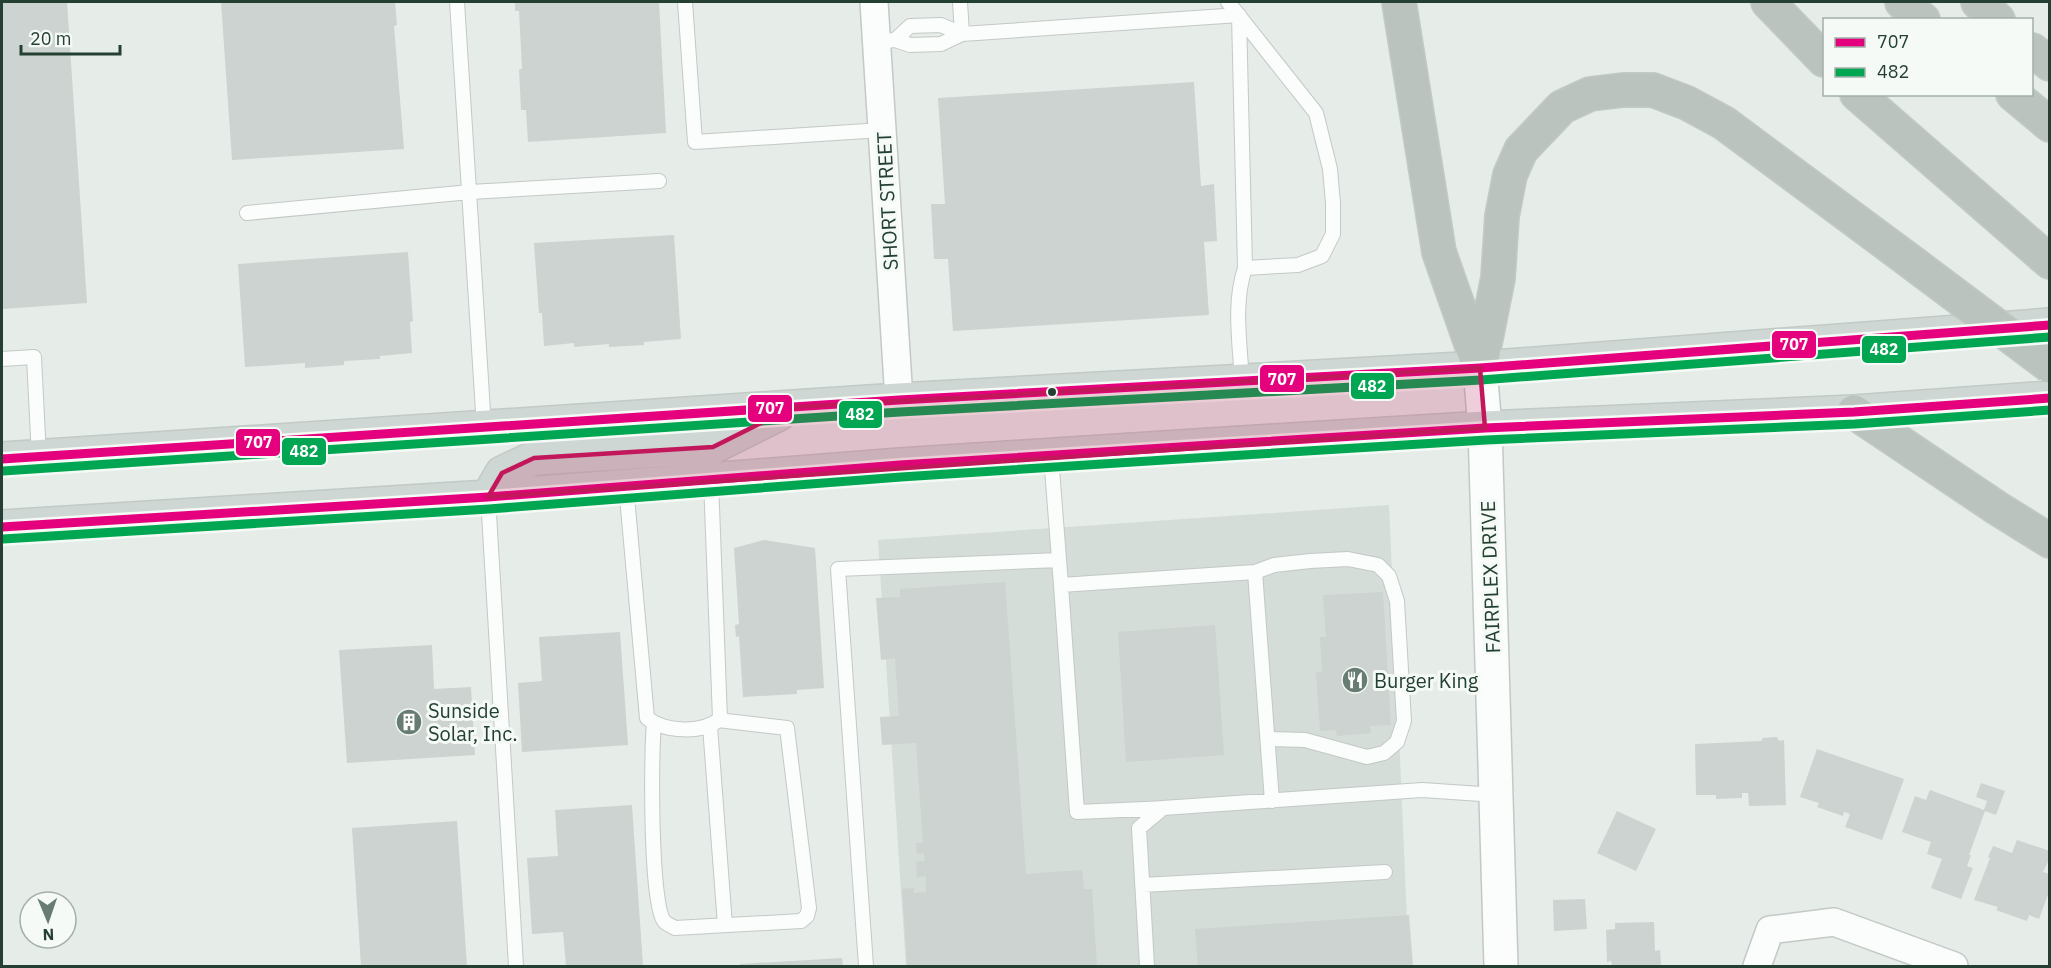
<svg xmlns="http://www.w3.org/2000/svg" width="2051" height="968" viewBox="0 0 2051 968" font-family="'IBM Plex Sans',sans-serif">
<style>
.built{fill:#d4ddd7}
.building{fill:#cdd3d0}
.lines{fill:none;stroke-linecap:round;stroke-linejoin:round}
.service-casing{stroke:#c3c9c5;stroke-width:16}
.minor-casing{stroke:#c3c9c5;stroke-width:30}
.secondary-casing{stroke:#c2c9c5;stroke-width:36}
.primary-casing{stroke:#c2cac6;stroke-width:36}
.motorway-casing{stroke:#c2cac6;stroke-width:36}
.service{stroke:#fbfcfc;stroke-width:14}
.minor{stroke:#fbfcfc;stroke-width:27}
.secondary{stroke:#fbfcfc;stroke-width:33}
.primary{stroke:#ced7d3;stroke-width:33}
.motorway{stroke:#bbc3bf;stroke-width:33}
.motorway-bridge-casing{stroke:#c2cac6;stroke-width:36;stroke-linecap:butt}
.motorway-bridge{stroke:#bbc3bf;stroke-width:33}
.bus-1-casing{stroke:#f5faf6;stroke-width:14}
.bus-2-casing{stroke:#f5faf6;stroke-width:14}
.bus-1{stroke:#e5007d;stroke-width:9}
.bus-2{stroke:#00a651;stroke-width:9}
.marked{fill:#c2185b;fill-opacity:0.2;stroke:#c2185b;stroke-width:4.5;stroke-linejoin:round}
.bus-dot{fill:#234032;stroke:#f5faf6;stroke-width:2}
.labels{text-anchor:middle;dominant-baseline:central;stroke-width:6;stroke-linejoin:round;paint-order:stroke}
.street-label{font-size:20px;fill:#234032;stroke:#f5faf6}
.poi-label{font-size:20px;fill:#234032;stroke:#f5faf6;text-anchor:start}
.line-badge{stroke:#f5faf6;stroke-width:2}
.badge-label{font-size:16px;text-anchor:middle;font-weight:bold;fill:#fff}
</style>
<rect width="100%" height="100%" fill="#e6ece8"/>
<path class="built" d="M1389,505L1409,966H906L878,540Z"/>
<path class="building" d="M2,2H67L87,303L2,309Z
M221,2H395L397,25L394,26L404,149L232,160Z
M515,2H659L666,133L528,142L526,110H521L519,69H522L519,11H515Z
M1194,82L1201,186L1214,184L1217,241L1204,242L1209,315L953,331L948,259H934L931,204H945L938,98Z
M674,235L681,339L644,342V345L609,347V344L574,347V343L544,346L542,313H539L534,243Z
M408,252L413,321L410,322L412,353L380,356V359L344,361V365L305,368V363L245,367L238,264Z
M764,540L815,548L824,688L797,690V694L743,697L739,636L736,637L735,625L739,624L734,548Z
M1005,582L1026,874L1082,870L1084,889H1092L1097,966H907L902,889L914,888V893L926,892V876L917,877L916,862L925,861L924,853L917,854L916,843H923L916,743L882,745L880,717L899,716L895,658L881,660L876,598L900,597V589Z
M1383,592L1391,725L1370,726L1371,733L1337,736L1336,730L1320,731L1316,672H1322L1320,637H1326L1323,595Z
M1215,625L1224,755L1126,762L1118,632Z
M620,632L628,745L522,752L518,683L542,681L539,637Z
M432,645L434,689L471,687L475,755L347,763L339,650Z
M1777,737L1779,741L1784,740L1786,805L1749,806L1748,793H1742V798L1716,799V795H1696L1695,744L1761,741L1763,738Z
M1817,749L1904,779L1882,840L1845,827L1850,814L1844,812L1843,816L1817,807L1819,803L1800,797Z
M1981,783L2005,791L1996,815L1985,811L1969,855H1971L1967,866L1973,868L1961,899L1931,888L1942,859L1927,854L1931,842L1902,832L1915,796L1926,800L1930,790L1984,810L1987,801L1976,797Z
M632,805L643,966H566L563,932L532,934L527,858L558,856L555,810Z
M1617,811L1656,829L1636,871L1597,853Z
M457,821L467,966H361L352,828Z
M2017,840L2050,851V858L2043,872L2050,874V889L2039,919L2029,915L2027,921L1996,910L1998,907L1974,900L1990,858L1988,857L1993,846L2012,853Z
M1585,899L1587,929L1554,931L1553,900Z
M1409,915L1413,966H1198L1195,929Z
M1654,922L1655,951L1660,950L1661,966H1612L1611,961L1607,962L1606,930L1615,929V923Z
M842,958L843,966H740V964Z"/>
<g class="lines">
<defs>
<path id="service" d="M457,2L484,427
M685,2L695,142L882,130
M960,2L962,34L1239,15L1245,268
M1228,2L1316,113L1330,169L1333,203V234L1322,256L1298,265L1245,268C1233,303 1240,344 1242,381
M877,42L895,40L910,45L941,44L962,34L941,25L910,26L895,40
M247,213L470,192L659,181
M2,359L34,357L39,457
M1051,456L1061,585
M626,486L647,718C665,732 702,734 720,719L711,480
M488,497L516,966
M1255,572L1274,565L1310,561L1348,559L1378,565L1389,576L1397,601L1404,721L1397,742L1384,753L1367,757L1305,740L1268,739
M654,723C651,752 650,903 664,921C666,924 672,926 675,928L801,921L807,916L809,908L787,728L718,720
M710,726L725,925
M1167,808L1077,812L1061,585L1255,572L1272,801
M1142,885L1385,872
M866,966L838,569L1059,560
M1147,966L1139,828L1163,808L1422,790L1496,795"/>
<path id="minor" d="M874,2L899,400
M1757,966L1770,930L1834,922L1954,966"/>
<path id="secondary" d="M1480,368L1485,428L1501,966"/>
<path id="primary" d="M2,459L899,400L1480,368L2050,325
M488,497L502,473L534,458L713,447L779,414
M2,527L488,497L900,465L1226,444L1485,428L1854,412L2050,398"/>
<path id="motorway" d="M1399,2L1439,252L1479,366
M1768,2L1824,60
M1902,2L1923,20
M1978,2L1998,20
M2032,50L2050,64
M1857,94L2050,262
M2013,94L2050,125
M1480,368L1498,278L1502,216L1510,175L1521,150L1562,107L1590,94L1623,90H1653L1687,103L1724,123L1914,264
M1854,412L1997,508L2050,541"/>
</defs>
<use href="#service" class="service-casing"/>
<use href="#minor" class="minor-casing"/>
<use href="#secondary" class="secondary-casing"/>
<use href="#primary" class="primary-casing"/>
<use href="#motorway" class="motorway-casing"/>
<use href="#service" class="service"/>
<use href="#minor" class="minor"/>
<use href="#secondary" class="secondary"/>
<use href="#primary" class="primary"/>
<use href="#motorway" class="motorway"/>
<defs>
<path id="motorway-bridge" d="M1914,264L2050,366"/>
</defs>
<use href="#motorway-bridge" class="motorway-bridge-casing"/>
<use href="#motorway-bridge" class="motorway-bridge"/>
<defs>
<path id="bus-1" d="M2,459L899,400L1480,368L2050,325
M2,527L488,497L900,465L1226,444L1485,428L1854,412L2050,398"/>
<path id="bus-2" d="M3,471L900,412L1481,380L2050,337
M3,539L489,509L901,477L1227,456L1486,440L1855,424L2050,410"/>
</defs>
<use href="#bus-1" class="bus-1-casing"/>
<use href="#bus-2" class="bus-2-casing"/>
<use href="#bus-1" class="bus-1"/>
<use href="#bus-2" class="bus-2"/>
</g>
<path class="marked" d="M1480,368L1485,428L488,497L502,473L534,458L713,447L793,407Z"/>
<defs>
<symbol id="restaurant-disc" viewBox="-11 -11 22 22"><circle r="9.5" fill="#677c72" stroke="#f5faf6"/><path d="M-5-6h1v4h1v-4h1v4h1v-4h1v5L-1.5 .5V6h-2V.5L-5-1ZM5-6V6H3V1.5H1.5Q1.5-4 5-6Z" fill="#fff"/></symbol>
<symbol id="building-disc" viewBox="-11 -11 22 22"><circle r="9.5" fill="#677c72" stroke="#f5faf6"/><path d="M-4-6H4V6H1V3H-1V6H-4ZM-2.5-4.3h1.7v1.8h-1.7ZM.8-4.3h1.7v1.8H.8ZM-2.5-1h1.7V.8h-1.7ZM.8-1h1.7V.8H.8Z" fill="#fff"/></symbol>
</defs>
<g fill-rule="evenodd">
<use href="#restaurant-disc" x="1340" y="665" width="30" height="30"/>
<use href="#building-disc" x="394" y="707" width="30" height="30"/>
</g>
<circle class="bus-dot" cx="1052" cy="392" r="5"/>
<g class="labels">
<g class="street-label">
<text transform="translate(887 201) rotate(-93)">SHORT STREET</text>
<text transform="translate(1490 577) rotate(-92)">FAIRPLEX DRIVE</text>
</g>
<g class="poi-label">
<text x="1374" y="680">Burger King</text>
<text x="428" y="710">Sunside<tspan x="428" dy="23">Solar, Inc.</tspan></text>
</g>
</g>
<g class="line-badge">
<rect x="1771" y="330" width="46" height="29" rx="6" fill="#e5007d"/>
<rect x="1861" y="335" width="46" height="29" rx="6" fill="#00a651"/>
<rect x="1259" y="364" width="46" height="29" rx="6" fill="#e5007d"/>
<rect x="1350" y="372" width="45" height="28" rx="6" fill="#00a651"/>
<rect x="747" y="394" width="46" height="29" rx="6" fill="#e5007d"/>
<rect x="838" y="400" width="45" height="29" rx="6" fill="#00a651"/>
<rect x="235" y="428" width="46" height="29" rx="6" fill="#e5007d"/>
<rect x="281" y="437" width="46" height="29" rx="6" fill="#00a651"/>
</g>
<g class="badge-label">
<text x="1794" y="350">707</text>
<text x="1884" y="355">482</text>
<text x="1282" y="385">707</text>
<text x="1372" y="392">482</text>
<text x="770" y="414">707</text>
<text x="860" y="420">482</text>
<text x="258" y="448">707</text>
<text x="304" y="457">482</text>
</g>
<rect width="2051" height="968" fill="none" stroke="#234032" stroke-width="6"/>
<rect x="1823" y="18" width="210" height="78" fill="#f5faf6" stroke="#a1b0a8" stroke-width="1.5"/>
<rect x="1835" y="38" width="30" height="9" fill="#e5007d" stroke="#a1b0a8" stroke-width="1.5"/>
<text x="1877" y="48" font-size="18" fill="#234032">707</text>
<rect x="1835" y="68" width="30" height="9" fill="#00a651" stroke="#a1b0a8" stroke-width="1.5"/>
<text x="1877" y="78" font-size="18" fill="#234032">482</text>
<g transform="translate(48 920) rotate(178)"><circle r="28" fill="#f5faf6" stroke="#a1b0a8" stroke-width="1.5"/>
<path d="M0-4.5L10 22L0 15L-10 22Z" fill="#677c72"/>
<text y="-9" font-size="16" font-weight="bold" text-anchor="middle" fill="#234032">N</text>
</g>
<path d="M21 45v9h99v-9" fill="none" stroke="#234032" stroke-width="3"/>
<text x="30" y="45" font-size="18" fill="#234032" stroke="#f5faf6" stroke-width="4.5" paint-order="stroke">20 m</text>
</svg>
